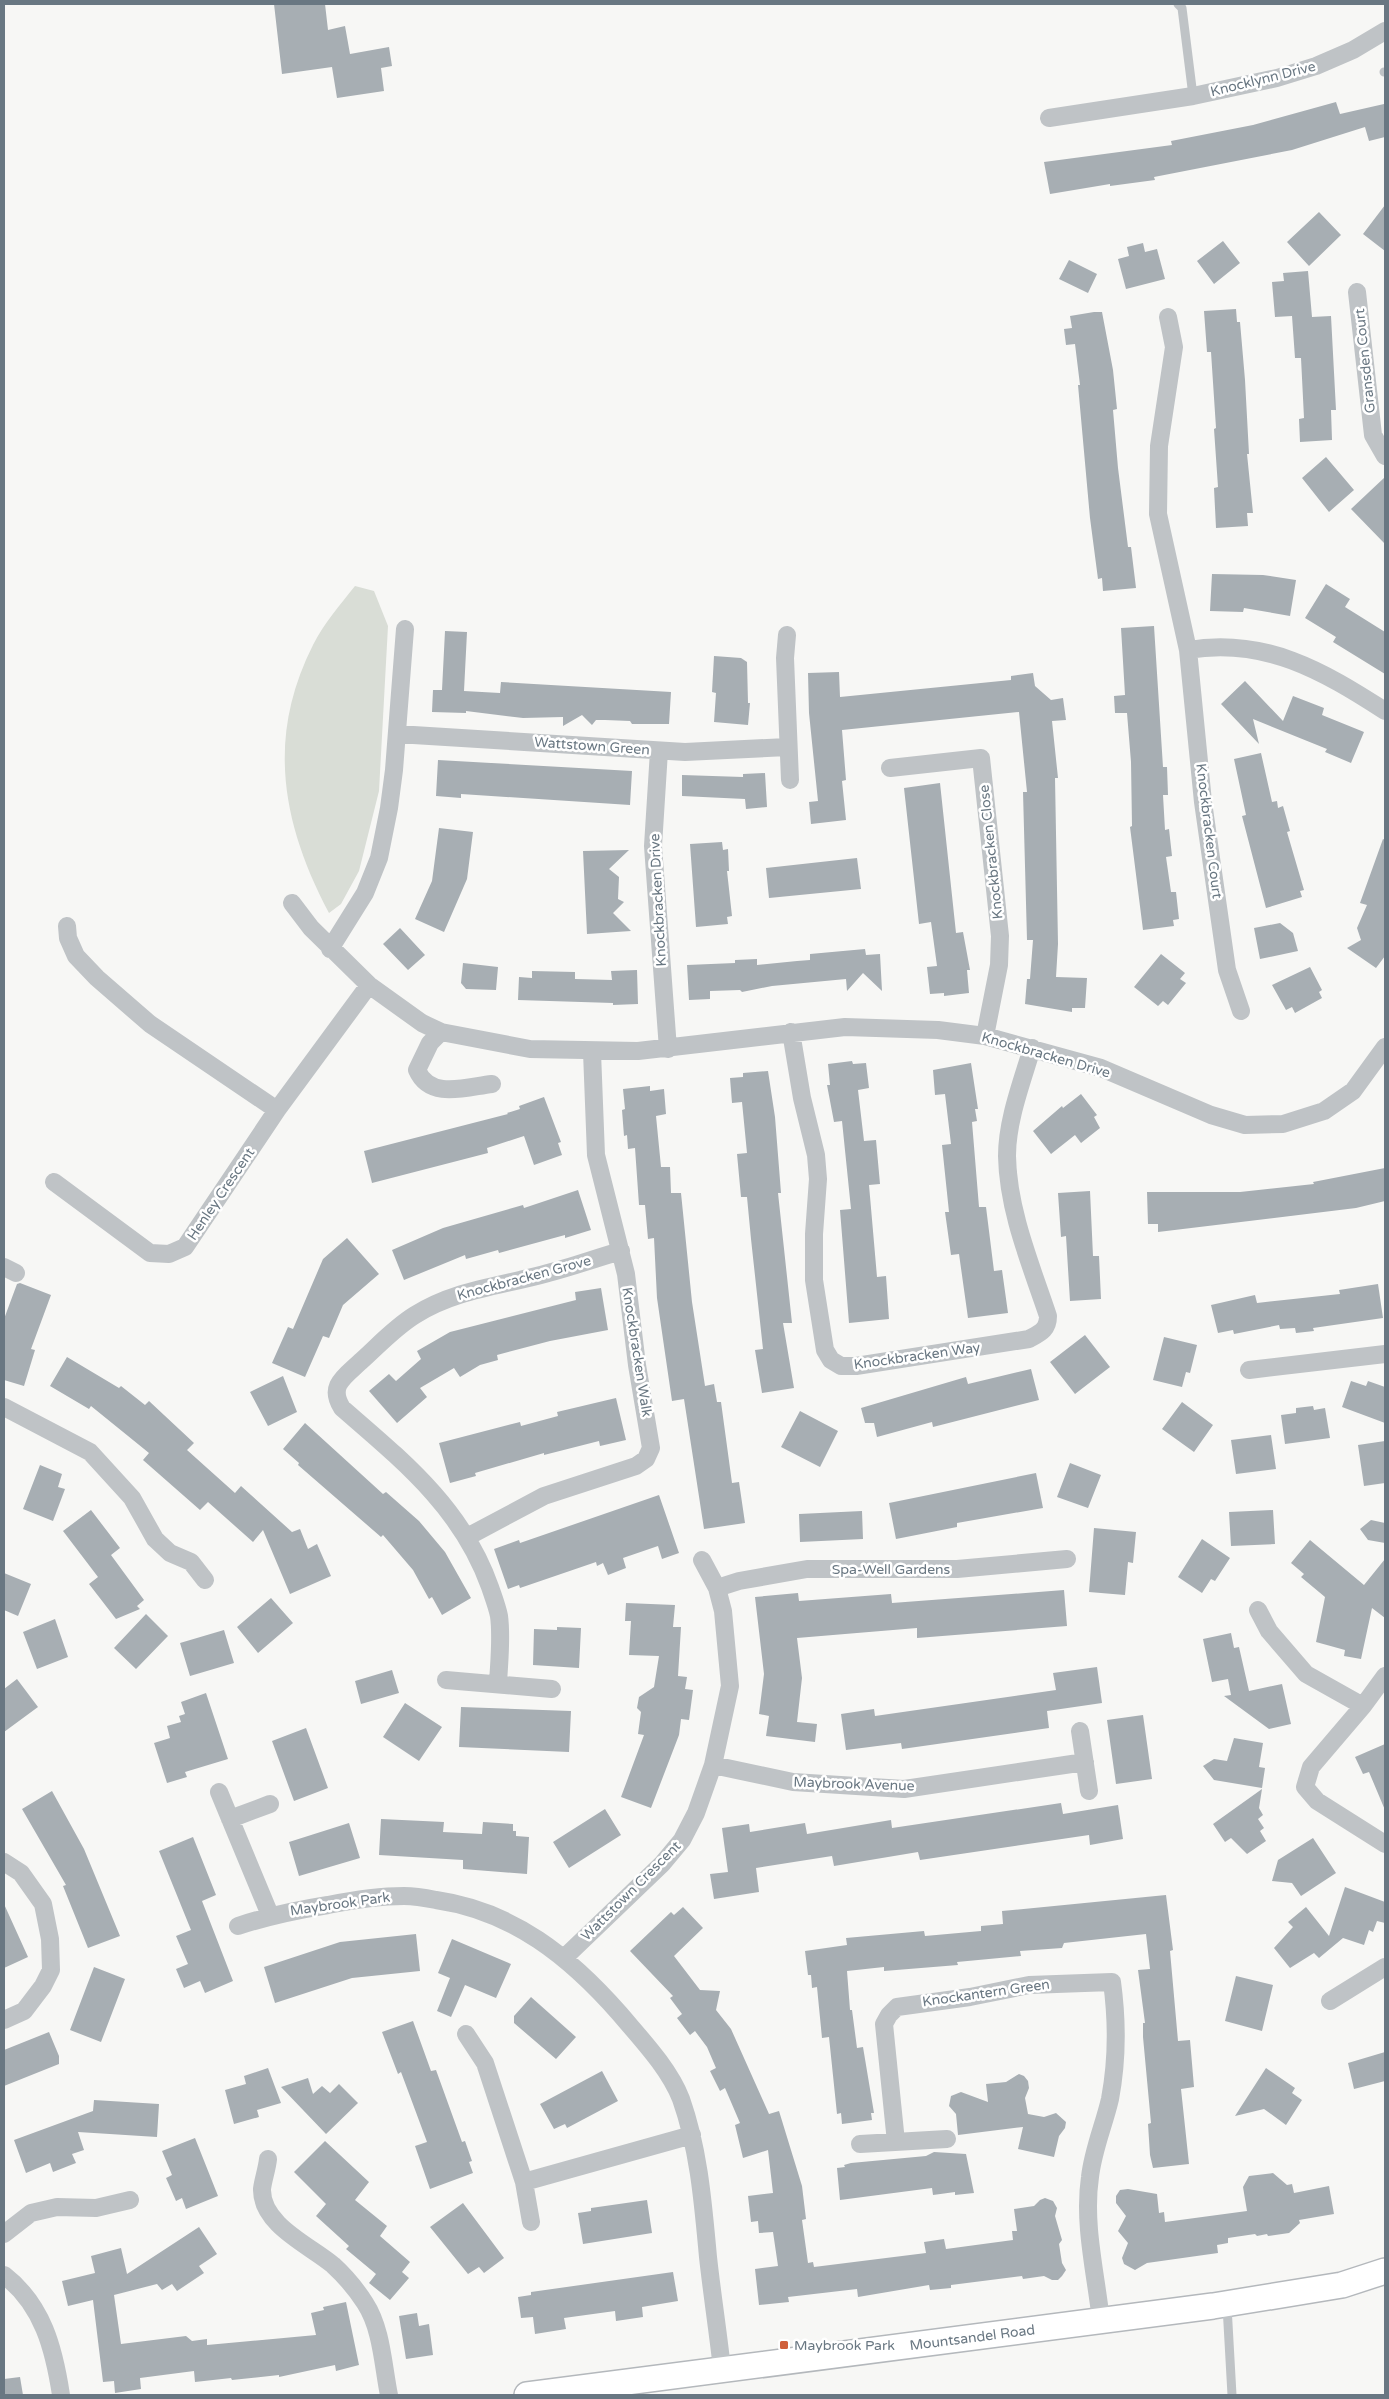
<svg xmlns="http://www.w3.org/2000/svg" width="1389" height="2399" viewBox="0 0 1389 2399" font-family="'Varela Round',sans-serif">
<style>
.green{fill:#d9ddd6}
.building{fill:#a7aeb3}
.lines{fill:none;stroke-linecap:round;stroke-linejoin:round}
.secondary-casing{stroke:#b4b8bc;stroke-width:28}
.lane{stroke:#bfc3c6;stroke-width:9}
.street{stroke:#bfc3c6;stroke-width:18}
.secondary{stroke:#fff;stroke-width:25}
.poi-dot{fill:#d0603b;stroke:#fff;stroke-width:2}
.labels{text-anchor:middle;dominant-baseline:central;stroke-width:5;stroke-linejoin:round;paint-order:stroke}
.street-label{font-size:14px;fill:#697782;stroke:#fff}
.poi-label{font-size:14px;fill:#697782;stroke:#fff;text-anchor:start}
</style>
<rect width="100%" height="100%" fill="#f7f7f5"/>
<path class="green" d="M355,586L374,591L388,626L379,791L359,871L341,904L329,913C282,824 266,738 313,645C324,623 340,605 355,586Z"/>
<path class="building" d="M274,4H325L328,30L345,26L350,54L389,47L392,66L381,68L384,91L337,98L332,67L282,74Z
M1336,102L1340,114L1384,104L1385,137L1369,141L1365,127L1292,150L1154,177L1155,180L1110,186V184L1050,194L1044,162L1172,145L1171,141L1253,125Z
M1385,205V251L1363,234Z
M1319,212L1341,235L1309,266L1287,242Z
M1223,241L1240,263L1214,284L1197,261Z
M1143,243L1145,252L1157,249L1165,279L1126,289L1118,259L1129,256L1127,247Z
M1069,260L1097,274L1088,293L1059,279Z
M1308,271L1312,317L1331,316L1336,410H1331L1332,440L1300,442L1299,419L1304,418L1301,358H1295L1292,316L1275,317L1272,282L1284,281L1283,273Z
M1236,309L1237,322H1240L1245,380L1249,454H1247L1253,513H1247L1248,526L1216,528L1214,488L1218,487L1214,429L1216,428L1211,352H1207L1204,311Z
M1094,312H1102L1113,370L1117,409L1113,410L1118,468L1128,547H1131L1136,588L1103,591L1102,578L1098,579L1090,518L1078,385H1080L1075,344L1066,345L1064,329L1072,328L1070,316Z
M1326,457L1354,490L1329,512L1302,478Z
M1385,477V544L1351,509Z
M1212,574L1263,575L1296,580L1290,616L1244,608L1243,612L1210,611Z
M1326,584L1350,599L1345,607L1385,632V674L1333,642L1336,637L1305,618Z
M1154,626L1163,767H1167L1168,795H1163L1165,830L1169,829L1172,856L1166,857L1171,892H1176L1179,919L1173,920L1174,926L1143,930L1130,827L1132,826L1131,762L1127,713H1115L1114,696L1125,695L1121,628Z
M445,631L467,632L464,691L500,693L501,682L671,692L669,724H632L630,721L605,720H596L592,725L582,715L563,726V717L523,718L466,711V713L432,712L433,690H442Z
M714,656L741,658L747,662L748,703H750L748,725L714,722L716,693L712,692Z
M839,672L840,697L1011,680V676L1033,673L1035,686L1051,700L1063,698L1066,720L1052,721L1058,778H1055L1058,944L1056,977L1087,978L1085,1008H1072V1012L1025,1004L1027,979H1030L1033,940H1027L1023,792H1027L1019,712L842,730L846,780L842,781L846,820L811,824L809,802L818,801L809,713L808,673Z
M1245,681L1283,721L1293,696L1324,708L1322,715L1364,732L1351,763L1325,752L1327,749L1253,719L1259,744L1221,704Z
M1261,753L1272,802L1277,801L1278,808L1283,806L1290,831L1287,832L1304,890L1300,891L1302,897L1266,908L1242,816L1246,815L1234,759Z
M438,760L632,771L630,805L461,794V798L436,796Z
M765,773L767,807L746,809L745,799L682,796V775L743,777V774Z
M940,783L956,933L963,932L970,970H967L969,993L944,996V993L930,994L927,967L937,966L931,922L919,924L904,788Z
M439,828L473,832L467,879L444,932L415,919L432,881Z
M1383,839L1385,840V956L1376,968L1347,948L1361,940L1357,928L1367,905L1360,903Z
M722,842L723,850L728,849L729,871H727L732,916L727,917L728,924L696,927L690,844Z
M629,850L609,869L619,877L618,899L624,902L613,913L631,931L587,934L583,851Z
M857,858L861,889L769,898L766,868Z
M1280,923L1293,933L1298,951L1260,959L1254,928Z
M400,928L425,955L408,970L383,944Z
M865,949L866,955L880,954L882,991L863,973L847,991L846,979L772,986L742,992L740,990L710,991V999L689,1000L687,965L735,963V960L757,959V965L797,961L810,960V954Z
M1161,954L1185,973L1180,979L1186,983L1168,1005L1163,1001L1158,1006L1134,987Z
M463,963L498,967L496,990L466,989L461,983Z
M1310,967L1322,990L1319,992L1322,998L1295,1013L1292,1007L1286,1010L1272,985Z
M637,970L638,1004L613,1005V1003L518,1000L519,977L532,978V971L575,972V979L612,980L611,971Z
M852,1061L853,1064L866,1063L869,1088L858,1090L864,1141L876,1140L880,1184L869,1185L877,1277L886,1276L889,1319L849,1323L840,1210L851,1209L842,1121L834,1122L827,1085H830L828,1064Z
M971,1063L978,1109H975L977,1121L972,1122L979,1207H986L994,1271L1002,1270L1008,1313L968,1318L959,1254L951,1255L945,1212H949L942,1145L951,1144L945,1094L935,1095L933,1070Z
M768,1071L775,1117L781,1193H778L792,1323H783L794,1388L762,1393L755,1350L763,1349L751,1239L747,1197H741L737,1154L747,1153L742,1102L732,1103L730,1078L743,1077V1073Z
M650,1086V1091L664,1089L666,1114L656,1116L661,1167H670L671,1193H681L692,1302L705,1386L714,1384L717,1402H721L732,1483L739,1482L745,1523L704,1529L684,1399L672,1401L657,1298L654,1238L648,1239L645,1205H639L635,1148L628,1149L627,1135L624,1136L622,1110L625,1109L623,1089Z
M1081,1094L1097,1115L1094,1117L1100,1128L1081,1143L1075,1135L1051,1154L1033,1131L1062,1106L1063,1108Z
M544,1097L561,1142L558,1143L562,1155L534,1165L524,1136L487,1148L488,1153L372,1183L364,1151L508,1114L507,1113L520,1109L519,1106Z
M1385,1168V1201L1356,1208L1158,1232V1224H1148L1147,1192H1240L1314,1184L1313,1182Z
M578,1190L591,1230L565,1238V1235L499,1253L498,1250L466,1259L465,1255L404,1280L392,1250L443,1228L523,1205L524,1208Z
M1090,1191L1093,1256H1099L1101,1299L1070,1301L1066,1236L1061,1237L1058,1193Z
M347,1238L379,1274L343,1305L329,1338L323,1336L305,1377L272,1363L288,1327L293,1329L323,1259Z
M20,1283L51,1295L31,1349L35,1350L24,1386L4,1380V1319L17,1284Z
M1378,1284L1383,1318L1313,1328L1314,1331L1296,1333L1295,1328L1280,1329L1279,1325L1234,1334L1233,1330L1218,1333L1211,1305L1255,1295L1257,1303L1340,1294L1339,1290Z
M601,1288L608,1330L550,1341L497,1355L498,1360L480,1365L460,1377L454,1368L420,1388L427,1397L397,1423L369,1391L389,1374L396,1381L421,1359L417,1351L450,1332L576,1300L575,1292Z
M1085,1335L1110,1367L1075,1394L1050,1362Z
M1164,1337L1197,1345L1190,1373L1186,1372L1182,1387L1153,1380Z
M67,1357L119,1388L121,1386L145,1405L149,1401L194,1443L187,1450L235,1493L241,1486L292,1532L300,1529L308,1549L317,1544L331,1576L290,1594L263,1530L253,1542L208,1502L200,1510L143,1460L149,1453L91,1406L89,1409L50,1386Z
M1031,1369L1039,1400L933,1427L932,1422L877,1437L874,1423H865L861,1408L966,1377L968,1384Z
M283,1376L297,1412L268,1426L250,1392Z
M1351,1381L1366,1386L1368,1381L1385,1387V1423L1342,1407Z
M616,1398L626,1440L600,1446L599,1441L544,1455V1453L475,1473L476,1476L450,1483L439,1443L520,1422L521,1426L558,1416L557,1412Z
M1182,1402L1213,1425L1194,1452L1162,1429Z
M1313,1406L1314,1410L1325,1408L1330,1438L1285,1444L1281,1415L1296,1413V1408Z
M800,1411L838,1431L820,1467L781,1447Z
M305,1423L383,1494L386,1492L419,1521L445,1552L471,1598L442,1615L432,1597L429,1599L413,1570L383,1535L381,1537L298,1465L299,1463L283,1449Z
M1271,1435L1276,1469L1236,1474L1231,1440Z
M1385,1441V1483L1364,1486L1358,1445Z
M1070,1463L1101,1475L1088,1508L1057,1497Z
M40,1465L62,1474L58,1487L65,1489L53,1521L23,1509Z
M1036,1473L1043,1508L957,1523V1527L896,1539L889,1503Z
M659,1495L679,1553L662,1559L658,1546L623,1558L626,1568L608,1575L603,1563L597,1566L596,1562L520,1588L519,1585L508,1589L494,1549L519,1540L520,1543Z
M91,1510L120,1548L111,1555L144,1600L137,1606L140,1609L116,1619L89,1584L98,1577L63,1531Z
M1273,1510L1275,1544L1231,1546L1229,1512Z
M862,1511L863,1539L800,1542L799,1514Z
M1371,1520L1385,1523V1543L1368,1540L1360,1529Z
M1094,1528L1136,1532L1133,1563L1128,1562L1125,1595L1089,1592Z
M1202,1539L1230,1558L1215,1581L1211,1579L1202,1593L1178,1577Z
M1310,1540L1364,1585L1385,1559V1618L1372,1608L1361,1659L1344,1656L1345,1650L1316,1642L1325,1597L1301,1577L1304,1574L1291,1563Z
M4,1573L31,1584L18,1616L4,1610Z
M1064,1590L1067,1626L917,1638V1628L797,1638L802,1678L797,1722L817,1724L815,1742L766,1736L769,1716L759,1714L764,1674L755,1597L798,1593L799,1601L891,1594L892,1603Z
M271,1598L293,1623L258,1653L237,1627Z
M626,1603L675,1605L673,1627H681L678,1676L687,1677L685,1689L693,1690L689,1720L681,1719L679,1735L651,1808L621,1797L644,1735L638,1734L641,1712L637,1708L639,1697L654,1687L659,1656L629,1655L631,1621H625Z
M146,1614L168,1636L136,1669L114,1648Z
M55,1619L68,1657L37,1669L23,1632Z
M557,1627L581,1628L579,1668L533,1665L534,1629L557,1630Z
M224,1630L234,1663L190,1676L180,1643Z
M1231,1633L1234,1648L1239,1647L1249,1691L1282,1684L1291,1724L1269,1729L1224,1696L1231,1695L1228,1679L1212,1682L1203,1639Z
M1097,1667L1102,1703L1047,1711L1049,1728L902,1749L901,1743L846,1750L841,1714L874,1709L875,1716L1056,1690L1053,1673Z
M392,1670L399,1693L361,1704L355,1681Z
M17,1679L38,1707L4,1732V1689Z
M206,1693L228,1759L185,1772L187,1777L167,1783L154,1743L170,1738L167,1726L181,1722L179,1716L185,1714L181,1702Z
M405,1703L442,1727L419,1761L383,1737Z
M461,1707L571,1711L569,1752L459,1747Z
M1143,1715L1152,1779L1116,1784L1107,1720Z
M306,1728L328,1788L294,1801L272,1741Z
M1234,1738L1263,1743L1259,1767L1265,1768L1262,1788L1214,1780L1203,1766L1214,1759L1227,1761Z
M1385,1744V1810L1369,1772L1363,1774L1355,1757Z
M1262,1789L1259,1808L1263,1815L1258,1819L1264,1828L1260,1831L1266,1841L1247,1854L1231,1838L1225,1842L1213,1824Z
M52,1791L84,1849L120,1936L88,1948L63,1886L66,1885L22,1809Z
M1061,1803L1063,1814L1118,1805L1123,1839L1090,1845L1089,1835L920,1860L918,1852L834,1866L832,1856L756,1868L759,1892L714,1899L710,1874L728,1872L722,1828L749,1824L750,1832L805,1823L807,1834L891,1820L892,1828Z
M605,1809L621,1835L569,1868L553,1842Z
M381,1819L444,1822L443,1832L482,1834L483,1822L513,1824V1831H516V1836L529,1837L527,1874L463,1869V1860L379,1855Z
M349,1823L360,1858L299,1876L289,1842Z
M193,1837L216,1895L202,1901L233,1981L205,1993L200,1981L184,1988L176,1969L188,1964L176,1936L191,1930L159,1851Z
M1313,1838L1336,1873L1301,1896L1292,1883L1272,1881L1278,1860Z
M1345,1887L1385,1902V1923L1377,1921L1373,1932L1369,1930L1364,1945L1343,1938L1319,1958L1314,1953L1290,1968L1274,1948L1293,1927L1288,1922L1306,1907L1329,1936Z
M1166,1895L1173,1950L1170,1951L1178,2041L1190,2040L1194,2087L1181,2089L1189,2164L1153,2168L1150,2155L1148,2124L1151,2123L1143,2037V2023H1145L1138,1970L1150,1969L1146,1934L1064,1943L1062,1948L1020,1951L1021,1956L957,1962L958,1965L884,1971V1967L847,1971L850,2010H852L857,2048L863,2047L874,2113H871L872,2120L842,2124L841,2113L837,2114L829,2037L822,2038L817,1987L812,1988L811,1975H808L805,1951L847,1945L846,1938L924,1931L925,1936L981,1931V1926L1003,1924L1002,1911Z
M4,1904L28,1957L4,1968Z
M683,1907L703,1928L674,1956L700,1990L720,1991L716,2010L731,2029L769,2114L779,2111L802,2186L806,2219L802,2220L808,2263L813,2262L814,2267L926,2253L924,2242L944,2239L946,2249L1013,2240L1012,2231H1017L1014,2209L1034,2206L1040,2200L1045,2198L1053,2201L1057,2208L1055,2216L1062,2240L1059,2244L1062,2263L1066,2270L1062,2276L1058,2280H1052L1044,2276L1023,2279L1022,2276L951,2285V2288L930,2290L929,2285L858,2297L857,2289L788,2297L789,2302L759,2305L755,2269L778,2266L773,2232L759,2233L758,2221L751,2222L748,2196L773,2193L768,2150L743,2158L735,2125L740,2123L725,2088L720,2091L710,2071L716,2068L707,2047L695,2031L690,2035L677,2018L682,2014L670,1998L673,1996L630,1951L671,1912L674,1915Z
M416,1934L420,1971L352,1978L275,2003L264,1967L340,1942Z
M452,1939L511,1964L496,1998L465,1985L451,2017L437,2011L450,1978L438,1973Z
M94,1967L125,1979L101,2042L70,2030Z
M1236,1976L1273,1985L1262,2031L1225,2021Z
M531,1997L576,2037L556,2059L514,2023V2016Z
M413,2021L431,2071L436,2070L462,2142L465,2141L472,2161L469,2162L473,2173L430,2189L415,2146L427,2142L401,2072L398,2074L382,2032Z
M49,2032L59,2056V2064L4,2086V2050Z
M1385,2052V2081L1354,2089L1348,2063Z
M268,2068L281,2103L257,2110L259,2117L234,2124L225,2090L246,2084L244,2076Z
M1266,2068L1295,2088L1292,2093L1302,2100L1286,2125L1264,2109L1235,2116Z
M602,2071L618,2101L567,2128L565,2124L554,2129L540,2104Z
M1019,2074L1024,2076L1028,2081L1029,2088L1025,2098L1028,2114L1044,2117L1056,2113L1066,2122L1065,2128L1059,2136L1054,2157L1018,2149L1023,2127L958,2135L956,2114L949,2106L951,2096L961,2092L988,2102L986,2084L1006,2082Z
M308,2078L313,2094L322,2086L330,2093L339,2084L358,2103L326,2134L281,2087Z
M94,2100L159,2104L157,2137L78,2132L84,2150L72,2154L76,2163L53,2172L50,2163L26,2173L14,2140L93,2111Z
M195,2138L218,2196L186,2209L182,2198L176,2201L166,2178L172,2175L162,2151Z
M325,2141L369,2182L355,2200L387,2226L380,2236L410,2262L402,2272L409,2278L390,2300L369,2283L376,2274L346,2249L349,2246L316,2216L326,2204L294,2172Z
M934,2152L966,2154L974,2193L955,2195V2192L933,2195L932,2188L840,2200L837,2168L845,2167L844,2165L851,2163L926,2156Z
M1273,2173L1287,2185L1292,2184L1294,2193L1329,2186L1334,2214L1299,2220L1300,2223L1289,2233L1268,2236L1267,2234L1257,2236L1255,2234L1228,2238V2243L1217,2245L1218,2253L1147,2263L1135,2270L1124,2264L1122,2258L1128,2243L1118,2231L1126,2216L1116,2203V2196L1120,2190L1128,2189L1157,2194L1159,2213L1164,2212L1165,2222L1247,2211L1243,2187L1249,2176Z
M647,2200L652,2233L583,2244L578,2213L591,2211V2208Z
M463,2203L504,2258L484,2273L479,2267L468,2274L430,2227Z
M199,2227L217,2254L199,2266L204,2273L177,2291L172,2284L162,2290L157,2284L114,2295L121,2344L186,2336L192,2341L207,2339V2345L316,2335L311,2313L324,2310L323,2307L346,2302L359,2365L336,2371L335,2365L279,2377V2375L232,2380L231,2378L195,2382L194,2371L140,2378L141,2389L115,2393L114,2381L103,2382L93,2300L68,2306L62,2281L95,2273L91,2256L121,2248L127,2274Z
M673,2272L678,2301L642,2307L643,2317L616,2321L615,2311L564,2318L566,2329L535,2334L533,2317L521,2318L518,2297L531,2295V2292Z
M417,2313L419,2326L429,2324L433,2355L406,2359L399,2316Z
M20,2377L23,2395H4V2379Z"/>
<g class="lines">
<defs>
<g id="secondary">
<path id="s1" d="M527,2395L1213,2306L1342,2285L1385,2271"/>
</g>
</defs>
<use href="#secondary" class="secondary-casing"/>
<path class="lane" d="M1178,4L1182,8L1193,96
M1384,72H1385
M1227,2306L1232,2395"/>
<path class="street" d="M1049,118L1193,96L1277,78L1316,66L1353,50L1385,31
M1357,292L1373,435L1385,456
M1168,317L1174,347L1159,446L1158,514L1188,650L1203,802L1227,970L1241,1011
M787,635L785,658L790,780
M1188,650C1265,637 1323,671 1385,711
M397,734L685,752L787,747
M659,751L653,846L668,1049
M890,768L981,758L1000,936L999,965L985,1036
M292,903L311,928L369,985L422,1023L441,1032L530,1049L638,1051L845,1027L938,1030L985,1036L1101,1068L1211,1115L1245,1125L1283,1124L1324,1111L1353,1091L1385,1047
M67,926L68,938L76,956L97,978L150,1024L277,1110
M330,949L365,893L379,858L389,808L394,770L405,629
M441,1032L430,1043L417,1070C430,1100 466,1087 492,1084
M791,1032L802,1098L816,1155L818,1179L814,1234V1280L825,1350L831,1360L841,1366H856L1029,1339C1040,1333 1048,1330 1048,1316C1031,1265 1008,1211 1007,1156C1007,1120 1022,1082 1032,1048
M54,1182L150,1253L169,1254L185,1247L277,1110L369,985
M4,1267L16,1273
M1249,1370L1385,1354
M4,1407L90,1452L132,1498L155,1539L170,1553L191,1562L205,1580
M467,1537L544,1496L636,1466L646,1459L651,1448L637,1365L626,1274L596,1155L592,1052
M717,1588L739,1581L807,1569H957L1067,1559
M1258,1610L1269,1631L1306,1674L1363,1706
M1385,1676L1363,1706L1311,1767L1305,1787L1317,1801L1385,1844
M446,1680L552,1689
M498,1684C499,1662 502,1638 499,1616C497,1606 493,1596 490,1587C462,1508 403,1461 342,1408C328,1386 344,1377 360,1362C378,1346 394,1328 415,1315C456,1289 502,1286 548,1273C572,1267 596,1258 621,1251
M1080,1731L1089,1791
M713,1765L793,1782L904,1789L1085,1762
M219,1792L270,1915
M230,1819L270,1804
M4,1862L21,1873L43,1904L50,1939L51,1970L43,1986L24,2011L4,2020
M238,1926C268,1916 297,1910 328,1905C353,1900 379,1896 404,1896C415,1896 426,1898 436,1900C513,1911 570,1957 620,2014C641,2039 669,2068 681,2099C699,2150 703,2203 708,2257C712,2294 718,2332 722,2369
M564,1958L662,1864L682,1840L696,1813L713,1765L730,1686L723,1611L717,1588L702,1560
M1330,2001L1385,1967
M466,2034L485,2063L524,2182L531,2222
M896,2142L884,2024L889,2015L897,2007L970,1997L1029,1985L1112,1982C1117,2019 1117,2062 1110,2099C1104,2125 1093,2150 1090,2177C1083,2224 1096,2274 1101,2321
M860,2144L947,2139
M268,2159C267,2169 263,2180 262,2189C261,2225 311,2246 333,2265C345,2276 356,2289 365,2303C382,2329 383,2366 389,2395
M524,2182L692,2135
M4,2234L31,2213L57,2207L96,2208L130,2200
M4,2275C43,2305 54,2349 61,2395"/>
<use href="#secondary" class="secondary"/>
</g>
<rect class="poi-dot" x="779" y="2340" width="10" height="10" rx="2.5"/>
<g class="labels">
<g class="street-label">
<text transform="translate(1263 79) rotate(-14)">Knocklynn Drive</text>
<text transform="translate(1365 361) rotate(-96)">Gransden Court</text>
<text transform="translate(592 746) rotate(4)">Wattstown Green</text>
<text transform="translate(1209 831) rotate(83)">Knockbracken Court</text>
<text transform="translate(991 852) rotate(-96)">Knockbracken Close</text>
<text transform="translate(658 900) rotate(-93)">Knockbracken Drive</text>
<text transform="translate(1046 1055) rotate(16)">Knockbracken Drive</text>
<text transform="translate(221 1194) rotate(-56)">Henley Crescent</text>
<text transform="translate(524 1278) rotate(-15)">Knockbracken Grove</text>
<text transform="translate(637 1352) rotate(81)">Knockbracken Walk</text>
<text transform="translate(917 1356) rotate(-8)">Knockbracken Way</text>
<text x="891" y="1569">Spa-Well Gardens</text>
<text transform="translate(854 1784) rotate(2)">Maybrook Avenue</text>
<text transform="translate(631 1891) rotate(-45)">Wattstown Crescent</text>
<text transform="translate(340 1904) rotate(-8)">Maybrook Park</text>
<text transform="translate(986 1993) rotate(-8)">Knockantern Green</text>
<text stroke="none"><textPath href="#s1" startOffset="449">Mountsandel Road</textPath></text>
</g>
<g class="poi-label">
<text x="794" y="2345">Maybrook Park</text>
</g>
</g>
<rect width="1389" height="2399" fill="none" stroke="#697782" stroke-width="10"/>
</svg>
